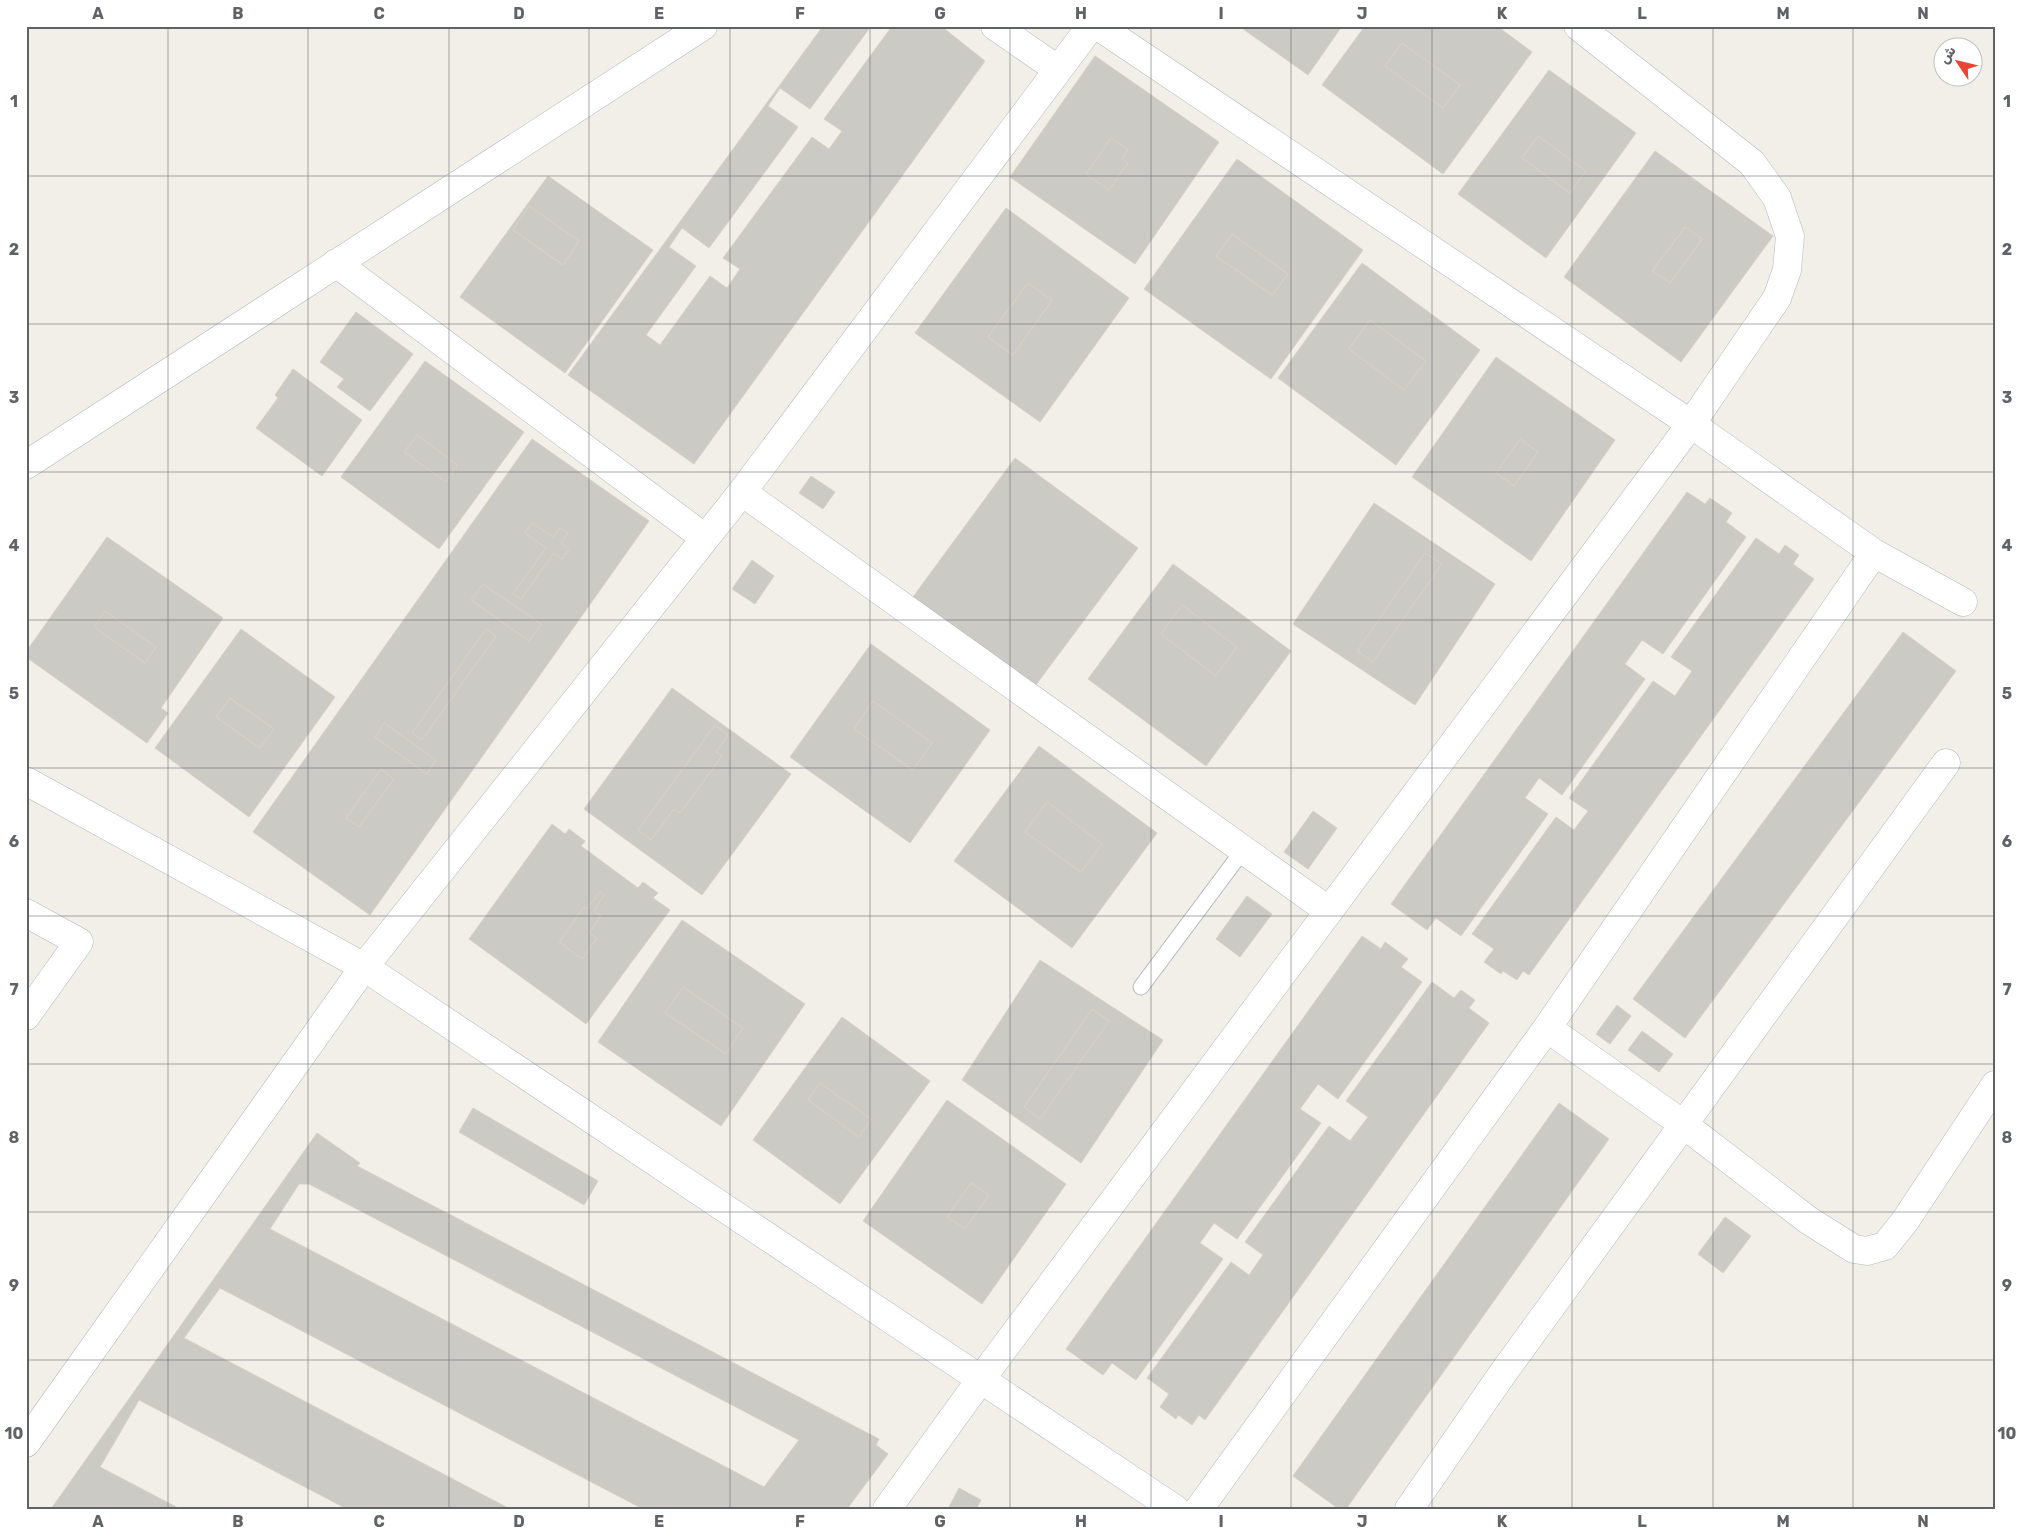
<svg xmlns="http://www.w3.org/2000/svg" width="2021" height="1535" viewBox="0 0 2021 1535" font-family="Rubik,Cairo,sans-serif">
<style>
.building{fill:#cccac5;stroke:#d6d1c6;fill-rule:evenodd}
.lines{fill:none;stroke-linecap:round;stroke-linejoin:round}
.lane-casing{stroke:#b5b8bc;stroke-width:17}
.street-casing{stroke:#b5b8bc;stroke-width:29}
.lane{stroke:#fff;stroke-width:15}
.street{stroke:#fff;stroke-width:28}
.grid{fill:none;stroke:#5f6368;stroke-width:1;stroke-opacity:0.55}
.neatline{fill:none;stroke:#5f6368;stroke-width:2}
.grid-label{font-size:16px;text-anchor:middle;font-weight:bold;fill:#5f6368}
</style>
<rect width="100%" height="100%" fill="#f1efe8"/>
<path class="building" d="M823,26H871L810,109L780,88L768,106L798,127L709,248L682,228L669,247L696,266L646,335L660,345L710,276L727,288L740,269L723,258L812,137L829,149L842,131L824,119L890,29L886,26H941L985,61L694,464L568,375Z
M1239,26H1342L1308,75Z
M1365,26H1497L1532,52L1443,174L1322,85ZM1402,43L1460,85L1443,108L1385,66Z
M1402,43L1460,85L1443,108L1385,66Z
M1095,56L1219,142L1135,264L1010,177ZM1111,138L1128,150L1122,159L1128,163L1109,190L1086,174Z
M1549,70L1636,133L1546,258L1458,194ZM1538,136L1586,171L1570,193L1522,158Z
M1538,136L1586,171L1570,193L1522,158Z
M1111,138L1128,150L1122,159L1128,163L1109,190L1086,174Z
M1655,151L1773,236L1681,362L1564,277ZM1685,227L1702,239L1670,283L1652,271Z
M1237,159L1363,250L1271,379L1144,289ZM1232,234L1288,274L1272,295L1216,256Z
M548,176L653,250L565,373L460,297ZM529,206L579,241L563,265L513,230Z
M529,206L579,241L563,265L513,230Z
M1006,208L1129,298L1040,422L915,333ZM1028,283L1052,300L1013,355L988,337Z
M1685,227L1702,239L1670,283L1652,271Z
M1232,234L1288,274L1272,295L1216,256Z
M1362,263L1480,350L1396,465L1278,378ZM1370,320L1426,361L1404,390L1349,349Z
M1028,283L1052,300L1013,355L988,337Z
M356,312L413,354L370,411L337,387L344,379L320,362Z
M1370,320L1426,361L1404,390L1349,349Z
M1496,357L1615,440L1531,561L1412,477ZM1520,439L1538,452L1514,486L1496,473Z
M425,361L524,432L439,549L341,477ZM417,435L457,465L446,482L404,452Z
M293,369L362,420L322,476L256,428L278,398L275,395Z
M417,435L457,465L446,482L404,452Z
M532,439L649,521L370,915L253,832ZM532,523L553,537L560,528L568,533L561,543L569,549L562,559L554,553L521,599L513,594L546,548L525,533ZM483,584L541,624L529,641L471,600ZM486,629L496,636L422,740L412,733ZM384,723L436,760L427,774L375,737ZM381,769L394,779L359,827L346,818Z
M1520,439L1538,452L1514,486L1496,473Z
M1015,458L1138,548L1032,690L910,601Z
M811,476L835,492L823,509L799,493Z
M1687,492L1705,504L1710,498L1732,513L1726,522L1746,537L1663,654L1642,640L1625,664L1645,679L1562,795L1539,778L1525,798L1548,814L1461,936L1436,918L1427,930L1391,904Z
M1374,503L1495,584L1415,705L1293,624ZM1425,553L1442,564L1373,662L1357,651Z
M532,523L553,537L560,528L568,533L561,543L569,549L562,559L554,553L521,599L513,594L546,548L525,533Z
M107,537L223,618L161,708L168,713L147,743L26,657V652ZM105,611L156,647L145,663L94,627Z
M1756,538L1779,554L1785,545L1799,555L1793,564L1814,579L1529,975L1523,971L1517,980L1503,971L1501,974L1484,962L1494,949L1472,934L1556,817L1574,830L1588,811L1569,798L1653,681L1675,696L1692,671L1671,657Z
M1425,553L1442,564L1373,662L1357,651Z
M752,560L774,576L755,604L732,589Z
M1173,564L1291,651L1206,766L1088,679ZM1182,605L1237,647L1216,676L1161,634Z
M483,584L541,624L529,641L471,600Z
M1182,605L1237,647L1216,676L1161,634Z
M105,611L156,647L145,663L94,627Z
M241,629L335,697L249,817L155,748ZM230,698L274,729L260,748L216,717Z
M486,629L496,636L422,740L412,733Z
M1903,632L1956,671L1685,1038L1633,999Z
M871,644L990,730L910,843L790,757ZM873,701L932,743L913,770L854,729Z
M672,688L791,774L702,895L584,809ZM715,725L728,735L716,752L722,756L680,813L674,809L651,840L638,830Z
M230,698L274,729L260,748L216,717Z
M873,701L932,743L913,770L854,729Z
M384,723L436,760L427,774L375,737Z
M715,725L728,735L716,752L722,756L680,813L674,809L651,840L638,830Z
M1039,746L1157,833L1072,948L954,861ZM1047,802L1102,844L1081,872L1025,832Z
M381,769L394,779L359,827L346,818Z
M1047,802L1102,844L1081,872L1025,832Z
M1313,811L1337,828L1308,869L1284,852Z
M552,824L565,834L569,829L585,841L581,846L638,888L643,882L658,893L653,898L670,910L586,1024L469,939ZM600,892L604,895L594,911L601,916L589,933L597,938L582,959L559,942L584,907L587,909Z
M600,892L604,895L594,911L601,916L589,933L597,938L582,959L559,942L584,907L587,909Z
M1247,896L1272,914L1240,957L1216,939Z
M682,920L805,1004L721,1126L598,1042ZM683,987L743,1028L726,1054L665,1013Z
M1362,936L1381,949L1385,942L1408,959L1401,967L1422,982L1338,1099L1318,1084L1300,1109L1321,1123L1237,1239L1214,1223L1200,1243L1223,1259L1136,1380L1112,1363L1103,1375L1066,1349Z
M1040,960L1163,1040L1081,1163L962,1080ZM1092,1009L1109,1021L1040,1119L1024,1107Z
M1432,982L1454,998L1461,990L1475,1000L1469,1008L1489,1023L1205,1420L1199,1415L1192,1425L1178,1415L1176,1419L1160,1407L1169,1394L1147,1378L1231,1262L1249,1275L1263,1255L1245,1242L1329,1126L1350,1141L1368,1117L1346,1101Z
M683,987L743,1028L726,1054L665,1013Z
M1617,1005L1631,1016L1610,1044L1596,1034Z
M1092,1009L1109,1021L1040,1119L1024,1107Z
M842,1017L930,1081L840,1204L753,1140ZM820,1083L871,1119L859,1137L808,1100Z
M1642,1031L1673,1054L1659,1072L1628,1050Z
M820,1083L871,1119L859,1137L808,1100Z
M947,1100L1066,1184L982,1304L863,1221ZM971,1183L989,1195L965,1229L947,1217Z
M1559,1103L1609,1139L1346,1509H1339L1293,1476Z
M473,1108L598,1181L584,1205L459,1132Z
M317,1133L360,1163L357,1166L879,1439L876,1445L888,1454L847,1509H643L220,1288L184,1338L510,1509H347L139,1400L100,1467L180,1509H51ZM299,1184H309L799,1440L764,1487L270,1229Z
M971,1183L989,1195L965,1229L947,1217Z
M1725,1217L1751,1236L1723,1273L1698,1254Z
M959,1488L981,1500L976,1509H948Z"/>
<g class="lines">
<defs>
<path id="lane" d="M1141,987L1244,849"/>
<path id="street" d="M995,26L1057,69
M1098,26L1691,424L1874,553L1963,602
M336,263L705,538
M26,465L703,26
M742,492L1329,911
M26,781L364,967L1175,1509
M26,913L79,942L26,1016
M1547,1028L1683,1124L1808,1220L1854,1249L1867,1251L1885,1246L1905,1221L1995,1085
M26,1443L364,967L742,492L1091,26
M887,1509L981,1379L1691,424L1777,298L1787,270L1790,236L1777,198L1752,163L1578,26
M1199,1509L1547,1028L1874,553
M1409,1509L1503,1373L1946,763"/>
</defs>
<use href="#lane" class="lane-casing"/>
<use href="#street" class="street-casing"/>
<use href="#lane" class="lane"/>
<use href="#street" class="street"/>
</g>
<path class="grid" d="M168,26V1509M308,26V1509M449,26V1509M589,26V1509M730,26V1509M870,26V1509M1010,26V1509M1151,26V1509M1291,26V1509M1432,26V1509M1572,26V1509M1713,26V1509M1853,26V1509M26,176H1995M26,324H1995M26,472H1995M26,620H1995M26,768H1995M26,916H1995M26,1064H1995M26,1212H1995M26,1360H1995"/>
<rect width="2021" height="1535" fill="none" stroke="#ffffff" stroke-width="55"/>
<g transform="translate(1958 62) rotate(305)"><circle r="24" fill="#ffffff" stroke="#bfc1c3"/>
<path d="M0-4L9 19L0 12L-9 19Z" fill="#ea4335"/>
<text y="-8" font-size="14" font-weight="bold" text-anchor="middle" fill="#5f6368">ش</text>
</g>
<rect x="28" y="28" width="1966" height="1480" class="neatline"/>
<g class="grid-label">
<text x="98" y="19">A</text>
<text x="238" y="19">B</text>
<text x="379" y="19">C</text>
<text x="519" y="19">D</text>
<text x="659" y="19">E</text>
<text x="800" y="19">F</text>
<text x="940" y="19">G</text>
<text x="1081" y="19">H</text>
<text x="1221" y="19">I</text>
<text x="1362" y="19">J</text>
<text x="1502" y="19">K</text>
<text x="1642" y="19">L</text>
<text x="1783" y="19">M</text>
<text x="1923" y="19">N</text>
<text x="14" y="107">1</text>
<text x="2007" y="107">1</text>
<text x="14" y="255">2</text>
<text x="2007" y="255">2</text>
<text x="14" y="403">3</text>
<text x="2007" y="403">3</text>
<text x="14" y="551">4</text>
<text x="2007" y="551">4</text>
<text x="14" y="699">5</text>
<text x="2007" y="699">5</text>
<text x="14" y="847">6</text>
<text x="2007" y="847">6</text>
<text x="14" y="995">7</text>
<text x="2007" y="995">7</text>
<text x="14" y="1143">8</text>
<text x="2007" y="1143">8</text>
<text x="14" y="1291">9</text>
<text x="2007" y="1291">9</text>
<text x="14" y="1439">10</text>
<text x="2007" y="1439">10</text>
<text x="98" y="1527">A</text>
<text x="238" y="1527">B</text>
<text x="379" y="1527">C</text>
<text x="519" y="1527">D</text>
<text x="659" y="1527">E</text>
<text x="800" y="1527">F</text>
<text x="940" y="1527">G</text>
<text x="1081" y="1527">H</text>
<text x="1221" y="1527">I</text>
<text x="1362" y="1527">J</text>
<text x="1502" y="1527">K</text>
<text x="1642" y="1527">L</text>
<text x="1783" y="1527">M</text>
<text x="1923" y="1527">N</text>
</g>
</svg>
